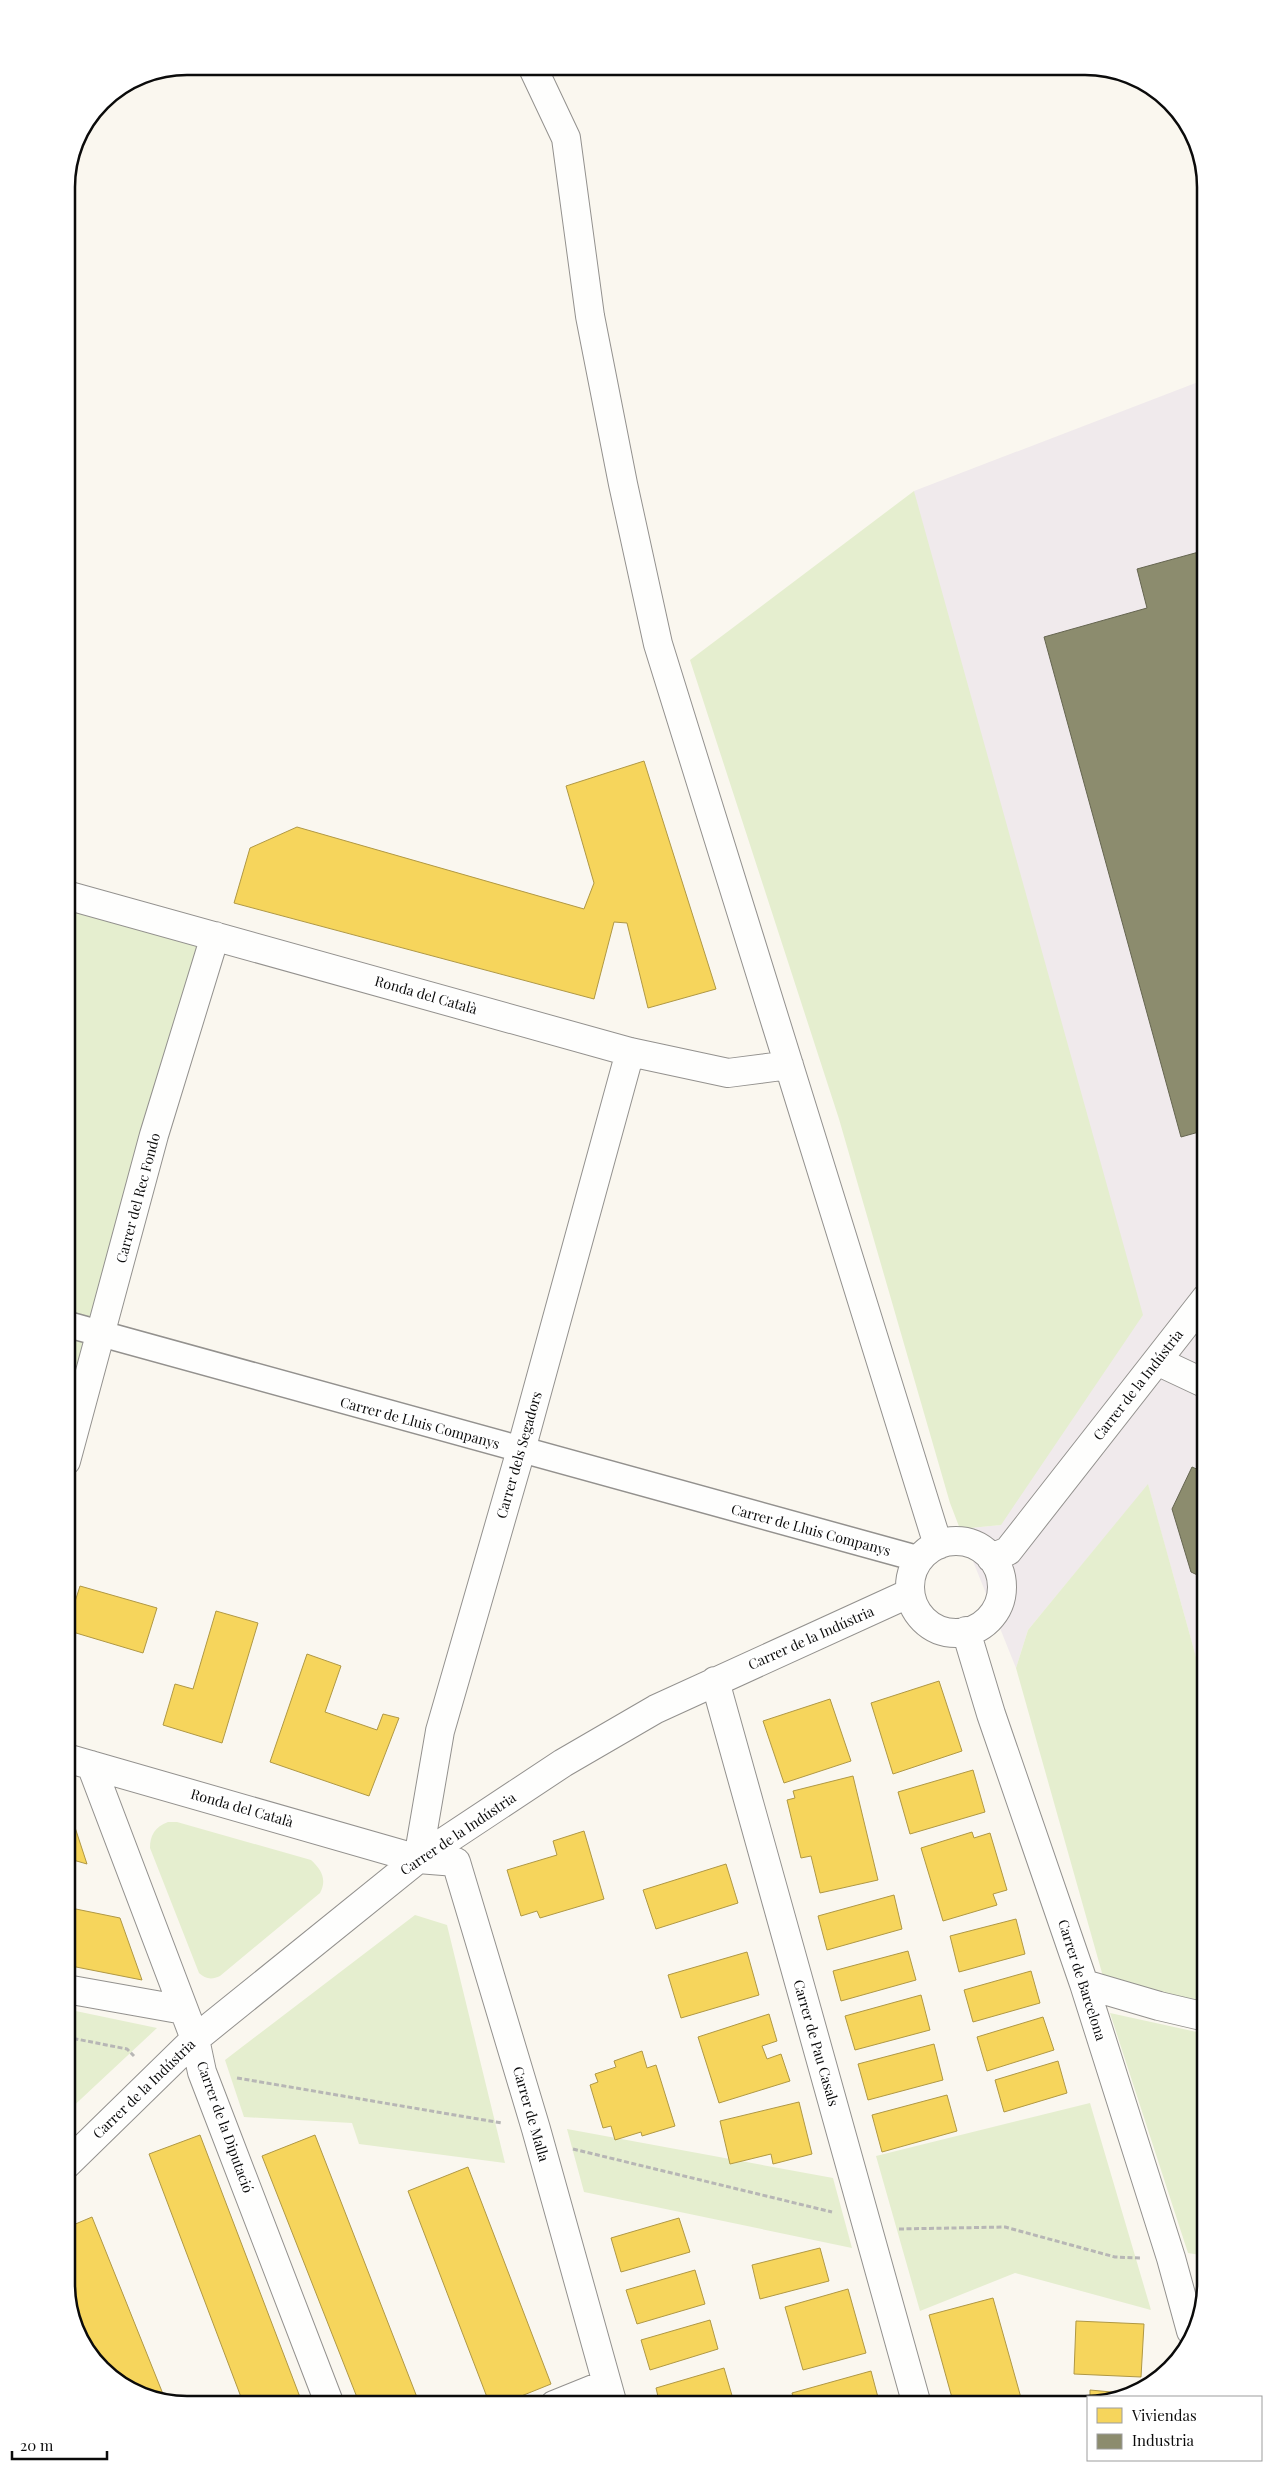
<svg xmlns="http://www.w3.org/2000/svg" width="1272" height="2471" font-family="'Playfair Display',serif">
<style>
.industrial{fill:#f0eaec}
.green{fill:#e5eecf}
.homes{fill:#f6d55c;stroke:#b09844}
.industry{fill:#8c8c6e;stroke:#656550}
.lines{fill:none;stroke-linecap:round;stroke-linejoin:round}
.pedestrian-casing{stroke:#93918e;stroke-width:28}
.minor-casing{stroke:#93918e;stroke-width:30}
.path{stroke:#b7b6b5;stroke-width:3;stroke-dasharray:5 2.5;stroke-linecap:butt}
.pedestrian{stroke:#fefefd;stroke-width:25}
.minor{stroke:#fefefd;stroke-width:28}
.labels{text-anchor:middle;stroke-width:5;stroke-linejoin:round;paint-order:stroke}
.street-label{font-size:14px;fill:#0b0b0b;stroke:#fff}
.rim{fill:none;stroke:#0b0b0b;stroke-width:2.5}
</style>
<rect width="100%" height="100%" fill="#faf7ef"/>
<!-- industrial -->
<path class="industrial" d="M 1206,379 L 1206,1693 L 1148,1485 L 1028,1630 L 1016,1668 L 960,1529 L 1001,1525 L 914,491 Z"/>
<!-- green -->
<path class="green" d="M 914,491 L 1143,1315 L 1001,1525 L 960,1529 L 950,1503 L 839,1119 L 690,660 Z
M 66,895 L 215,936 L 66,1461 Z
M 1148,1484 L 1206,1693 L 1206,2003 L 1104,1980 L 1016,1668 L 1028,1630 Z
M 168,1822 L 177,1822 L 311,1860 C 322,1870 327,1880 320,1893 L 220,1976 C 212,1980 205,1979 199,1973 L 150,1848 C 150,1835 155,1827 168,1822 Z
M 415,1915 L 447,1925 L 505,2163 L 359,2144 L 352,2123 L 244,2117 L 225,2060 Z
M 66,2009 L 157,2028 L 66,2113 Z
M 1110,2013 L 1206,2034 L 1206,2256 L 1188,2253 Z
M 1090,2103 L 1151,2310 L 1015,2273 L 920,2311 L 876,2156 Z
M 567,2129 L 833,2178 L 852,2248 L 584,2192 Z"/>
<!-- homes -->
<path class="homes" d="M 644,761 L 716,989 L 648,1008 L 627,923 L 614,922 L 594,999 L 234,903 L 250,848 L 297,827 L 584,909 L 594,883 L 566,786 Z
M 80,1586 L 157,1608 L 143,1653 L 66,1630 Z
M 216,1611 L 258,1623 L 222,1743 L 163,1725 L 175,1684 L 193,1689 Z
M 307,1654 L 341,1666 L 325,1712 L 377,1730 L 383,1714 L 399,1718 L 369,1796 L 270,1762 Z
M 939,1681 L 962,1751 L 893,1774 L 871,1703 Z
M 830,1699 L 851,1761 L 784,1783 L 763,1721 Z
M 973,1770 L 985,1812 L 910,1834 L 898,1792 Z
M 853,1776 L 878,1880 L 820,1893 L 811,1856 L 801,1858 L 787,1800 L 795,1798 L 793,1791 Z
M 66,1803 L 68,1806 L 87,1864 L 66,1858 Z
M 584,1831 L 604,1899 L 540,1918 L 537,1911 L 521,1916 L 507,1870 L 557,1855 L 553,1841 Z
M 972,1832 L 974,1838 L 990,1833 L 1007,1890 L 993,1894 L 997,1905 L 943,1921 L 921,1848 Z
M 726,1864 L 738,1903 L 656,1929 L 643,1890 Z
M 894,1895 L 902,1929 L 827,1950 L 818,1916 Z
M 66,1907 L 120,1918 L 142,1980 L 66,1965 Z
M 1016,1919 L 1025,1954 L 959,1972 L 950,1936 Z
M 908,1951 L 916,1980 L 841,2001 L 833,1971 Z
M 747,1952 L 759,1995 L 681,2018 L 668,1975 Z
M 1031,1971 L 1040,2003 L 973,2022 L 964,1990 Z
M 921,1995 L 930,2030 L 855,2050 L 845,2016 Z
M 769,2014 L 777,2041 L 762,2046 L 767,2059 L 781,2054 L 790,2081 L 719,2103 L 698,2037 Z
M 1043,2017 L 1054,2050 L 987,2071 L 977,2037 Z
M 934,2044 L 943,2080 L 868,2100 L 858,2064 Z
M 642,2051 L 647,2068 L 656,2065 L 675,2126 L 642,2136 L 641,2132 L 615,2140 L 611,2126 L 603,2128 L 590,2085 L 598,2082 L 595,2074 L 616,2067 L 614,2061 Z
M 1058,2061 L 1067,2093 L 1004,2112 L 995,2080 Z
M 947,2095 L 957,2131 L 882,2152 L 872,2115 Z
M 799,2102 L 812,2154 L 773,2164 L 771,2154 L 730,2164 L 720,2121 Z
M 200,2135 L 303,2405 L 244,2405 L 149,2154 Z
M 315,2135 L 420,2405 L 360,2405 L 262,2156 Z
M 468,2167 L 551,2384 L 499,2405 L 490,2405 L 408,2191 Z
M 92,2217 L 165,2399 L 114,2380 L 76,2331 L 66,2284 L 66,2228 Z
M 679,2218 L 690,2252 L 621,2272 L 611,2238 Z
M 820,2248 L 829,2281 L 760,2299 L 752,2265 Z
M 695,2270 L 705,2304 L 637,2324 L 626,2290 Z
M 848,2289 L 866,2353 L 803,2370 L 785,2307 Z
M 993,2298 L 1023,2405 L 954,2405 L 929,2315 Z
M 710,2320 L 718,2349 L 650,2370 L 641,2340 Z
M 1076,2321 L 1144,2324 L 1141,2377 L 1074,2374 Z
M 724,2368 L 733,2399 L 715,2405 L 660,2405 L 656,2388 Z
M 871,2371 L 880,2405 L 795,2405 L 792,2393 Z
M 1090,2390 L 1133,2394 L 1123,2397 L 1090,2397 Z"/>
<!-- industry -->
<path class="industry" d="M 1206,550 L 1206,1130 L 1181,1137 L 1044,637 L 1147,608 L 1137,569 Z
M 1192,1467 L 1206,1473 L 1206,1579 L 1191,1572 L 1172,1509 Z"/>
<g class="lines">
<!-- pedestrian casing -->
<g class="pedestrian-casing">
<path id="pedestrian" d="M 66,1324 L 919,1559"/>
</g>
<!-- minor casing -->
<g class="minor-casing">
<path id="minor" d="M 532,66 L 566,138 L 590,316 L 623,484 L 658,644 L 938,1545
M 66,895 L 630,1052 L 728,1073 L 789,1065
M 1157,1361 L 1206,1384
M 66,1461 L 154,1135 L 215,936
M910 1587a46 46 0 1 1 92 0a46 46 0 1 1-92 0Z
M 991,1558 L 1008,1551 L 1206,1298
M 966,1631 L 991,1714 L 1084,1984 L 1171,2258 L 1191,2331
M 715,1681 L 917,2405
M 66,1758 L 418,1859 L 456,1862 L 536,2129 L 613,2405
M 91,1765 L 195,2039 L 202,2072 L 330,2405
M 418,1859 L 440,1731 L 521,1450 L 630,1052
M 1084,1984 L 1159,2006 L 1206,2017
M 66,1989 L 184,2010
M 66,2165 L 195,2039 L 418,1859 L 563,1763 L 656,1709 L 910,1593
M 554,2405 L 606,2384"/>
</g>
<!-- path -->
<path class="path" d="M 66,2037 L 127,2049 L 134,2056
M 237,2078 L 502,2123
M 573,2149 L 832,2212
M 899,2229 L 1005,2227 L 1115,2257 L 1141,2258"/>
<!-- pedestrian -->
<use href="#pedestrian" class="pedestrian"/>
<!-- minor -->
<use href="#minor" class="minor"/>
</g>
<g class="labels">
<!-- street labels -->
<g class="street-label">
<text transform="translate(426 995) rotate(16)" y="5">Ronda del Català</text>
<text transform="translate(138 1198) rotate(-75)" y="5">Carrer del Rec Fondo</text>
<text transform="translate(1138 1385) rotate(-52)" y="5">Carrer de la Indústria</text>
<text transform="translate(420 1423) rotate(15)" y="5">Carrer de Lluis Companys</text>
<text transform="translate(519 1455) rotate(-74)" y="5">Carrer dels Segadors</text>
<text transform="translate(811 1530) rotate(15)" y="5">Carrer de Lluis Companys</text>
<text transform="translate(811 1638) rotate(-24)" y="5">Carrer de la Indústria</text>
<text transform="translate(242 1808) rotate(16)" y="5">Ronda del Català</text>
<text transform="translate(458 1834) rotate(-34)" y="5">Carrer de la Indústria</text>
<text transform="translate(1082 1980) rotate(72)" y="5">Carrer de Barcelona</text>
<text transform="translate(816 2043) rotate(74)" y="5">Carrer de Pau Casals</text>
<text transform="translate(144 2089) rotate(-44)" y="5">Carrer de la Indústria</text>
<text transform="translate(531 2114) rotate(74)" y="5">Carrer de Malla</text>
<text transform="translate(225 2127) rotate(70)" y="5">Carrer de la Diputació</text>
</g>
</g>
<!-- crop -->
<path d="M0 0H1272V2471H0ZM187 75H1085A112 112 0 0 1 1197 187V2284A112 112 0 0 1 1085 2396H187A112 112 0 0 1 75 2284V187A112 112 0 0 1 187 75Z" fill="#fff" fill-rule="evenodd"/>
<path class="rim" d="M187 75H1085A112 112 0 0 1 1197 187V2284A112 112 0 0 1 1085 2396H187A112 112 0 0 1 75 2284V187A112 112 0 0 1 187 75Z"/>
<!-- legend -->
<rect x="1087" y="2396" width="175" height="65" fill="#ffffff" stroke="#9d9d9d"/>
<rect x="1097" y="2408" width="25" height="15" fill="#f6d55c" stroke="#9d9d9d"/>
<text x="1132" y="2421" font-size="15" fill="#0b0b0b">Viviendas</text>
<rect x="1097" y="2434" width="25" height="15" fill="#8c8c6e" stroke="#9d9d9d"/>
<text x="1132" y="2446" font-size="15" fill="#0b0b0b">Industria</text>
<!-- scale -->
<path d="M12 2451v8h95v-8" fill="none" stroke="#0b0b0b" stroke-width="2.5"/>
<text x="20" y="2451" font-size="15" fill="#0b0b0b" stroke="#ffffff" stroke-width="4" paint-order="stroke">20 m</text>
</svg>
